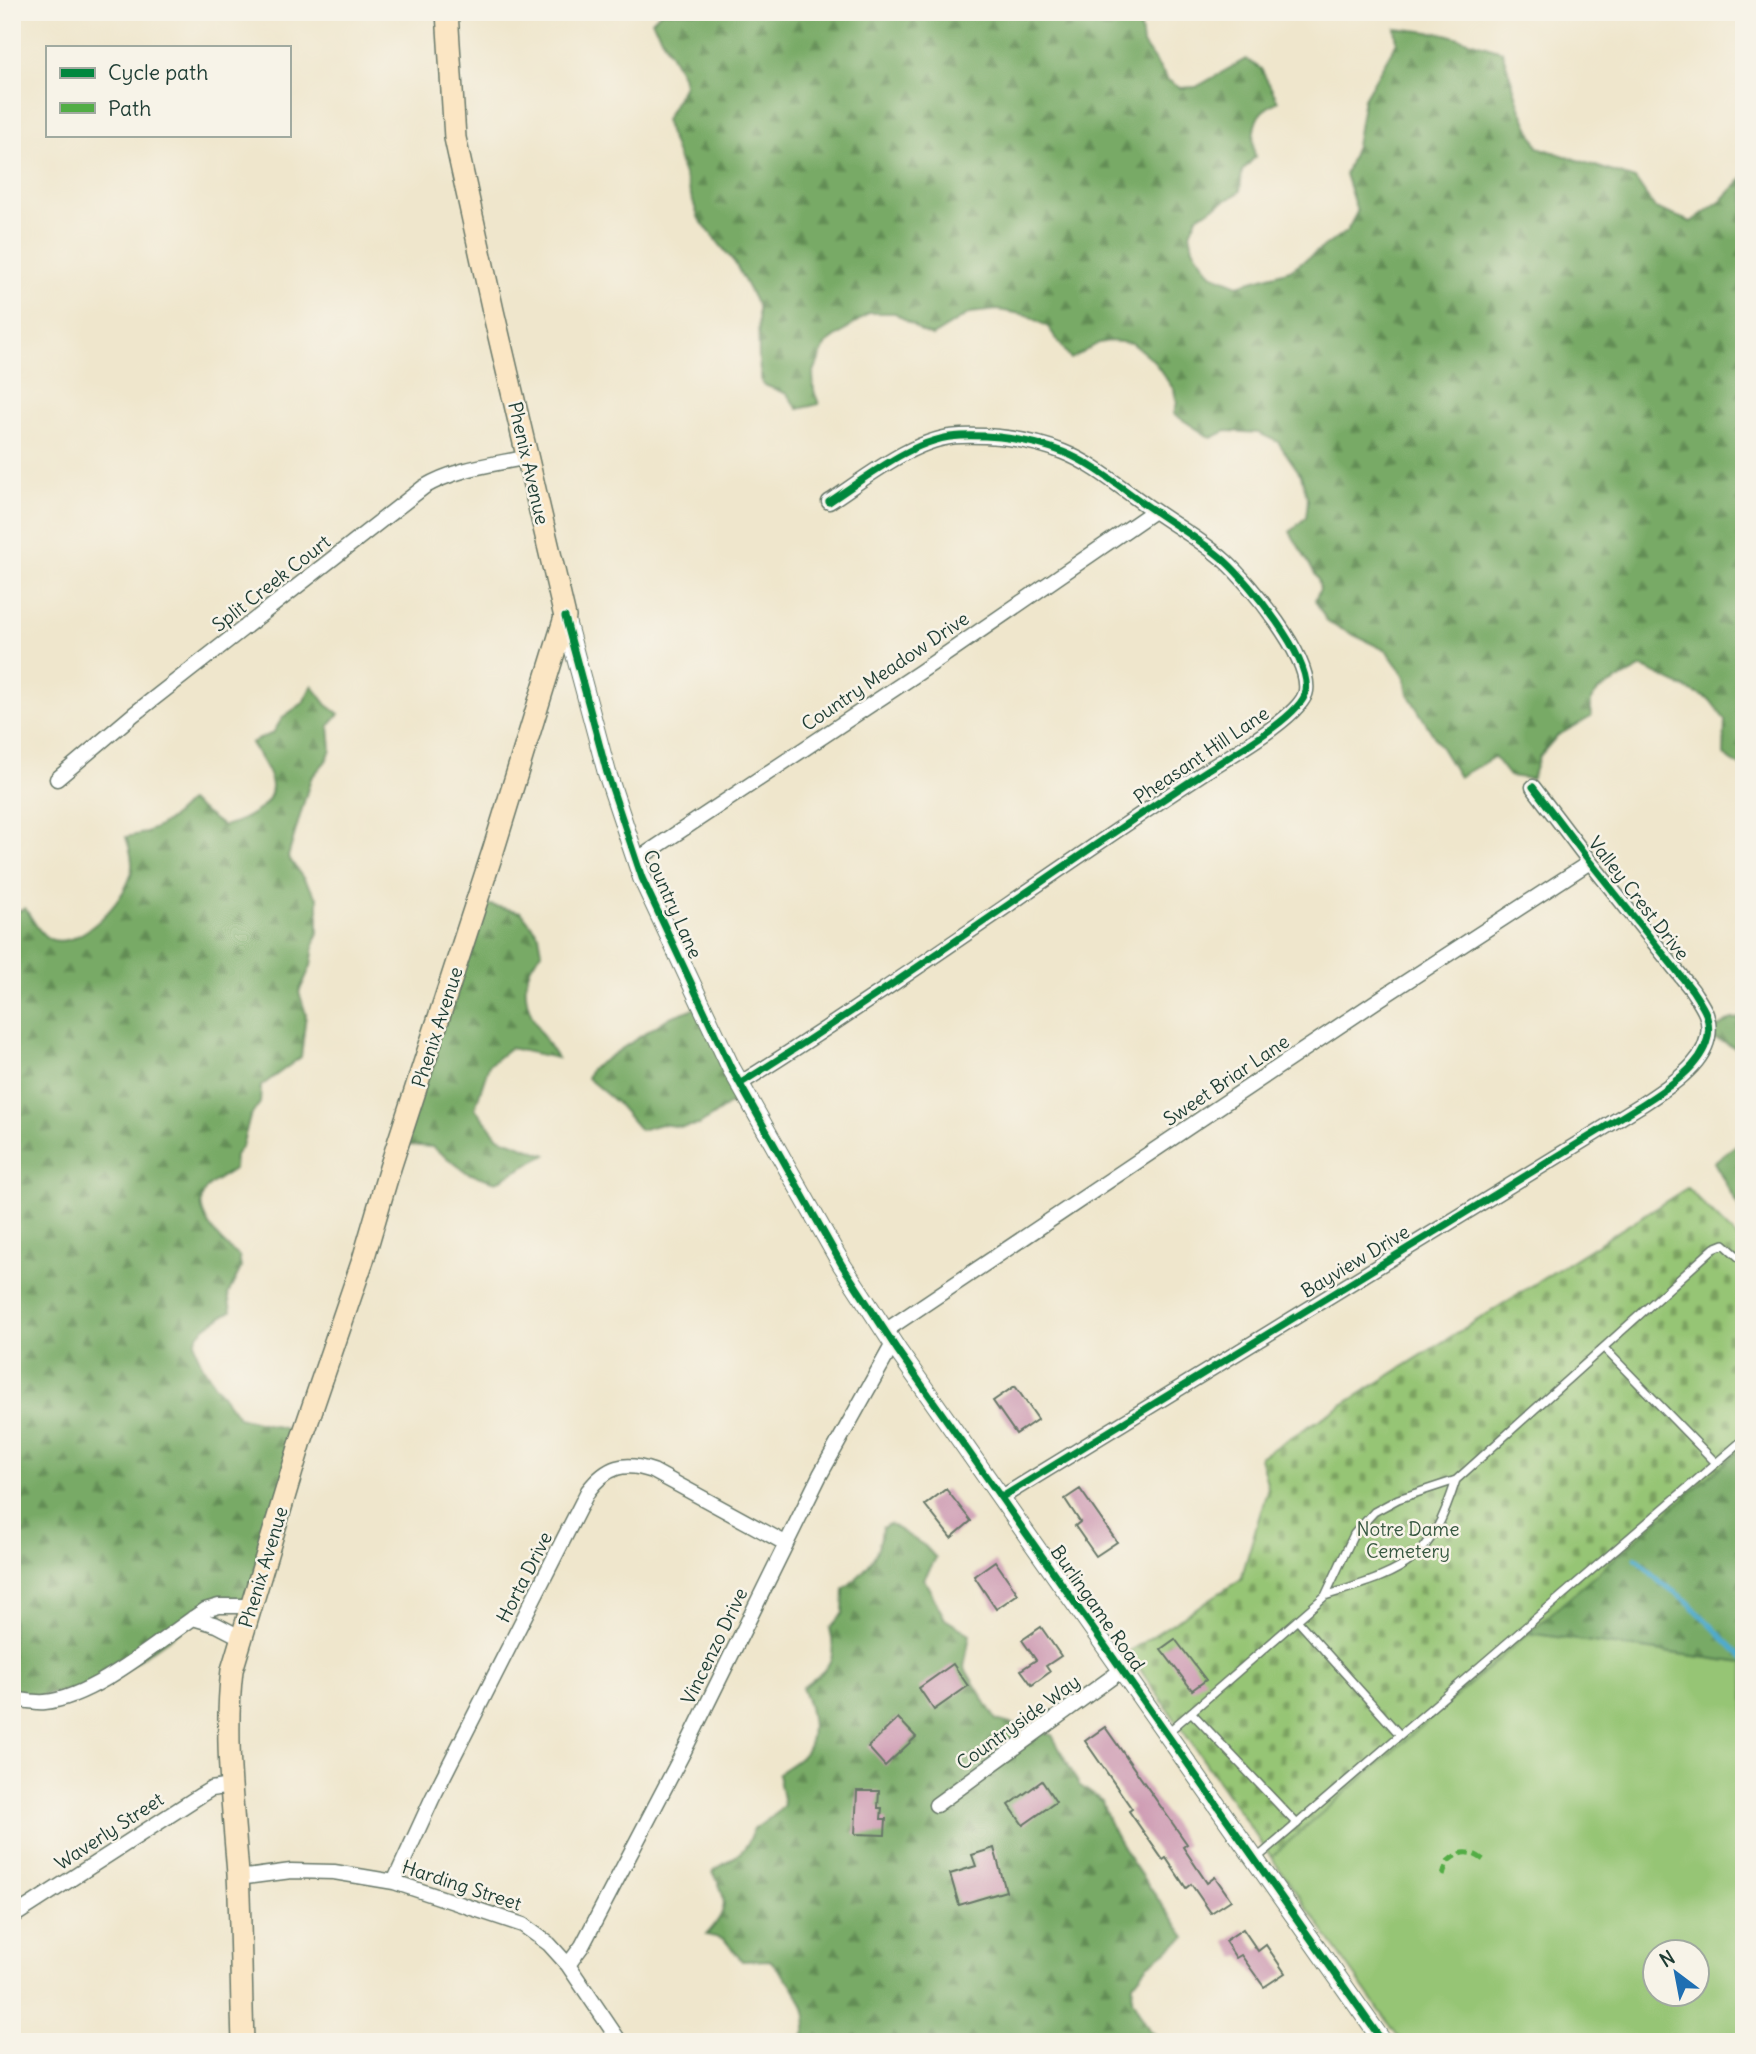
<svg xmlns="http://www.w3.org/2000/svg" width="1756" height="2054" font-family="Delius,sans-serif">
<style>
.grass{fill:#96c574;stroke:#5a8154;stroke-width:2;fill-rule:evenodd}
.forest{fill:url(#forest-firs);stroke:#4c744d;stroke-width:2}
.cemetery{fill:url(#cemetery-stones);stroke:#5a8154;stroke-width:2}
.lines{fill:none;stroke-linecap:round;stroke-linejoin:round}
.stream{stroke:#4fabcd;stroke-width:5}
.building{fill:#cd9ab2}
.service-casing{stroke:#687869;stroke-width:10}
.minor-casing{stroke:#687869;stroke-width:17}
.tertiary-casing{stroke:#687869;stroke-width:20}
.secondary-casing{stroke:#687869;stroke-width:24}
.service{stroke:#fff;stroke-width:7}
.minor{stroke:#fff;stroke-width:14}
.tertiary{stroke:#fff;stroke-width:18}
.secondary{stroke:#fbe6c4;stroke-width:21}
.quiet{stroke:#52ad45;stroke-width:5;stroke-dasharray:10 5;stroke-linecap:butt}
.cycleway-casing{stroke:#f7f3e8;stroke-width:11}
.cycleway{stroke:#00873e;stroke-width:7}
.labels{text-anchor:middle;stroke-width:5;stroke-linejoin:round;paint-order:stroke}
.street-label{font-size:19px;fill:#1f3d34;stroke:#f7f3e8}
.park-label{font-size:19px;fill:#375841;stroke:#f7f3e8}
</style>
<defs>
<pattern id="forest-firs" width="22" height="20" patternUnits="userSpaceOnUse" patternTransform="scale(1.75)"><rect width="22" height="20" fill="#78aa66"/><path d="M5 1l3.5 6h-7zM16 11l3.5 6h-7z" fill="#628c55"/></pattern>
<pattern id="cemetery-stones" width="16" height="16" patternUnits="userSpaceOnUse" patternTransform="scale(1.75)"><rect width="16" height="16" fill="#96c574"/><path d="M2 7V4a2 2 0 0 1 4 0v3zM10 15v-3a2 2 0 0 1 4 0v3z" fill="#7aa160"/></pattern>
</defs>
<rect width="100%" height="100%" fill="#f7f3e8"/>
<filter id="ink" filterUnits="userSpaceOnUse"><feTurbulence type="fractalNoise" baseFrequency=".0143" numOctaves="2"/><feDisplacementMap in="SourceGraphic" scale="14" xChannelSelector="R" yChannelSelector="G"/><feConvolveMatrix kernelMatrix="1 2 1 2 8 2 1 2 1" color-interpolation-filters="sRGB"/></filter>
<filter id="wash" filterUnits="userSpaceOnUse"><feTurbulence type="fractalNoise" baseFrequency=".00686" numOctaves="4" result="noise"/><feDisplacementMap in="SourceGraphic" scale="28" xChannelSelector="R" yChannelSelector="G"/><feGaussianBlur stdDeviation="1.57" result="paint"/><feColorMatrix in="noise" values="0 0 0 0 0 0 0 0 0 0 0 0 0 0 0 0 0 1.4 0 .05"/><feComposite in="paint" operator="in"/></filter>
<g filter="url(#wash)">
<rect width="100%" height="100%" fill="#efe6cc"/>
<!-- grass -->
<path class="grass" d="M 1528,1633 L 1744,1663 L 1744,2042 L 1402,2042 L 1271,1857 ZM 1654,1952 L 1696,1952 L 1696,1994 L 1654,1994 Z"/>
<!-- forest -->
<path class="forest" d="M 661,12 L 1139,12 L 1143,44 L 1168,80 L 1180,88 L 1196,87 L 1246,59 L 1261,69 L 1278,101 C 1274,104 1267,107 1263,111 C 1252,121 1252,143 1255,157 L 1242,171 L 1240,192 L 1197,217 L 1190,233 L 1193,248 L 1211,274 L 1238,285 L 1290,270 L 1347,231 L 1357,212 L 1345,174 L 1356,146 L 1364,98 L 1397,42 L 1395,28 L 1446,34 L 1502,51 L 1521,110 L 1538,147 L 1635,179 L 1655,208 L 1691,222 L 1724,198 L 1744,177 L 1744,769 L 1724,755 L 1725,720 L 1710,700 L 1642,667 L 1599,690 L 1591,700 L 1591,717 L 1557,736 L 1539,757 L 1532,779 L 1509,776 L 1494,757 L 1459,777 L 1408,694 L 1405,677 L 1387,651 L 1327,622 L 1315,600 L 1320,589 L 1318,579 L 1290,532 L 1306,517 L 1308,500 L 1301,475 L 1278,442 L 1259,433 L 1226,431 L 1211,438 L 1174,414 L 1177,403 L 1174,390 L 1153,360 L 1132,343 L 1109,341 L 1099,343 L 1071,359 L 1048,327 L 1027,315 L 998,310 L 970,313 L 932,336 L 921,331 L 895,313 L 869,313 L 825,345 L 813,374 L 814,391 L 819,404 L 798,409 L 787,394 L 762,384 L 759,363 L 758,307 L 735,263 L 699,219 L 665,120 L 684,85 L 682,75 L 652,21 Z
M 312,685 L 327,705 L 339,714 L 329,726 L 331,750 L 326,761 L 311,778 L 288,857 L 318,899 L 318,933 L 315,939 L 311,966 L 299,992 L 306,1014 L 301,1057 L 261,1086 L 260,1103 L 250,1117 L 242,1146 L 235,1155 L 234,1169 C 226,1175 214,1180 207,1188 C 188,1210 222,1244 239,1256 L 241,1268 L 228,1294 L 231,1311 C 221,1318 201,1327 196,1339 C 190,1358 227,1400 238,1417 L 302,1433 L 252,1600 L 217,1605 L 104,1684 L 12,1701 L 12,913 L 25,908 C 32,918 41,938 53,940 C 82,947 125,900 131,874 C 134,862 130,849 126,837 C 153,833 170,822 189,801 L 223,826 C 237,823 246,818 258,810 C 287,789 264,766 251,743 L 273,733 L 283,717 L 303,703 Z
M 476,902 L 521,912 L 539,935 L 542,952 C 507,987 536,1026 557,1058 L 510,1048 L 489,1065 L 475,1108 L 498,1137 L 546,1155 L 496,1182 L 468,1173 L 432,1147 L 398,1144 Z
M 701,1006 L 746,1093 L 699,1125 L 682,1127 L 661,1124 L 640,1130 L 617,1103 L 587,1078 L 591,1069 L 670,1017 Z
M 1744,1018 L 1744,1051 L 1710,1037 L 1708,1033 L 1732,1019 Z
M 1744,1139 L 1744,1217 L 1714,1162 Z
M 1744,1446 L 1744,1663 L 1528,1633 Z
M 890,1524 L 925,1546 L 936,1558 L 924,1579 L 945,1619 L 970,1634 L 964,1667 L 996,1720 L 1052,1735 L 1079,1785 L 1102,1801 C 1111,1841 1161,1902 1186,1937 L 1148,1965 L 1133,1984 L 1132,1999 L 1149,2030 L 1161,2041 L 1180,2042 L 800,2042 C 820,2014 789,1980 770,1960 L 742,1961 L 724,1939 L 706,1935 C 729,1911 728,1900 713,1871 C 731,1859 748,1853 753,1830 L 777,1813 L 784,1805 L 778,1773 C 785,1768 795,1763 801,1757 C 819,1739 811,1708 802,1688 C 828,1669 838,1662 830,1628 L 843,1613 L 844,1589 C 865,1572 880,1557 882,1528 Z"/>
<!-- cemetery -->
<path class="cemetery" d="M 1687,1188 L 1744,1245 L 1744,1446 L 1271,1857 L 1128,1652 L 1241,1579 L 1268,1487 L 1260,1457 Z"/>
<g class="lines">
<!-- stream -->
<path class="stream" d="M 1636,1558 L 1660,1582 L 1686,1600 L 1744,1659"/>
</g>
<g id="blocks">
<!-- building -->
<path class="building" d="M 1015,1386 L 1038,1419 L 1016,1434 L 993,1401 Z
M 946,1489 L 971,1521 L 951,1538 L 925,1505 Z
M 1080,1489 L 1117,1542 L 1096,1556 L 1075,1526 L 1080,1522 L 1065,1499 Z
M 995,1561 L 1018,1594 L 996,1609 L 974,1576 Z
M 1041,1627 L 1061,1656 L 1046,1666 L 1050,1672 L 1032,1685 L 1021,1670 L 1036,1660 L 1022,1640 Z
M 1175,1639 L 1206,1680 L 1192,1690 L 1161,1649 Z
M 953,1664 L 968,1686 L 934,1710 L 919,1688 Z
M 898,1718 L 916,1737 L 885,1766 L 868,1747 Z
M 1105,1727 L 1187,1844 L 1183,1847 L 1207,1883 L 1215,1877 L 1231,1900 L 1211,1913 L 1191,1884 L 1186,1888 L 1166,1858 L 1163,1860 L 1129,1811 L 1132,1809 L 1085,1741 Z
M 1042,1781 L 1056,1802 L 1023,1825 L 1009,1805 Z
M 857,1791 L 879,1791 L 878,1808 L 882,1808 L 881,1819 L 886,1819 L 885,1835 L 855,1834 Z
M 994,1848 L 1006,1891 L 959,1905 L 950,1874 L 976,1866 L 972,1855 Z
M 1243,1929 L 1258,1951 L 1266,1945 L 1285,1973 L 1264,1987 L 1241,1955 L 1236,1958 L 1225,1941 Z"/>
</g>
</g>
<g filter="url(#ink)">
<use href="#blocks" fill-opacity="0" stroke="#687869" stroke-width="2"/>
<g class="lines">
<!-- service casing -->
<g class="service-casing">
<path id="service" d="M 1604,1348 L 1716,1463
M 1325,1596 C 1405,1570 1429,1566 1456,1480
M 1297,1620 L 1400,1735
M 1191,1712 L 1297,1824
M 1167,1733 L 1325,1596 L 1354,1534 L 1374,1512 L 1398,1499 L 1456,1480 L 1714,1248 L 1724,1244 L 1744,1262
M 1256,1859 L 1744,1439"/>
</g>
<!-- minor casing -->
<g class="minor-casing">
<path id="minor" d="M 57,779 L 134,714 L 424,487 C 456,468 492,465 528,457
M 635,861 L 920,672 L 1154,511
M 741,1083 C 899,984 1050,873 1206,771 C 1228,757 1303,715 1306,691 C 1311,657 1249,583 1225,561 C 1204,542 1179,528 1156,512 C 1125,492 1098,466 1063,452 C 1030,439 996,435 961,436 C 915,437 866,478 829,502
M 885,1331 L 1378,1000 L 1590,862
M 1002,1497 L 1641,1105 C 1670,1086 1721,1056 1706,1014 C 1703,1006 1697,998 1692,990 L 1590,862 L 1533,787
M 193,1618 L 217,1625 L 242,1638
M 12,1699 C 23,1700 34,1703 45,1702 C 96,1697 162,1638 205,1610 L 219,1606 L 251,1606
M 936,1805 L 1122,1670
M 238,1878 L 291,1871 L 334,1872 L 394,1882 L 523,1925 L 549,1944 L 568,1965 L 620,2042
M 394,1882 L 432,1799 L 588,1491 C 607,1466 624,1461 653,1471 L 785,1543
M 12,1917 L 201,1795 L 211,1789 L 230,1786
M 568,1965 L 582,1946 L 685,1749 L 820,1475 L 893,1344"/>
</g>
<!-- tertiary casing -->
<g class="tertiary-casing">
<path id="tertiary" d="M 565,617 L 607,773 L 642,878 L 731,1068 L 842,1265 L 898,1351 L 1383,2042"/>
</g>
<!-- secondary casing -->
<g class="secondary-casing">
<path id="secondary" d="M 243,2042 C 241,1986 241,1930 238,1874 C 233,1806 224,1738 232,1670 L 301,1441 L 363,1260 L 390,1168 L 494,848 L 565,617 L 493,311 L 455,138 L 447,12"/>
</g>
<!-- service -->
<use href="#service" class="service"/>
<!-- minor -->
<use href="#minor" class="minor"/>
<!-- tertiary -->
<use href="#tertiary" class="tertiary"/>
<!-- secondary -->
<use href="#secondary" class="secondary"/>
<!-- quiet -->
<path class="quiet" d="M 1443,1876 L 1447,1862 C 1460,1850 1471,1850 1485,1861"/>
<!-- cycleway casing -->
<g class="cycleway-casing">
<path id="cycleway" d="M 565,617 L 607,773 L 642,878 L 731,1068 L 842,1265 L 898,1351 L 1383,2042
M 741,1083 C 899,984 1050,873 1206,771 C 1228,757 1303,715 1306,691 C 1311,657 1249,583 1225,561 C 1204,542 1179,528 1156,512 C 1125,492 1098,466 1063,452 C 1030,439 996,435 961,436 C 915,437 866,478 829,502
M 1002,1497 L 1641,1105 C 1670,1086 1721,1056 1706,1014 C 1703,1006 1697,998 1692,990 L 1590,862 L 1533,787"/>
</g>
<!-- cycleway -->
<use href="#cycleway" class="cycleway"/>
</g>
</g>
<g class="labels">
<!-- street labels -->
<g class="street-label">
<text transform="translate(529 463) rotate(77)" y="7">Phenix Avenue</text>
<text transform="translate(271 583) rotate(-38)" y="7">Split Creek Court</text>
<text transform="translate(885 671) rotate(-34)" y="7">Country Meadow Drive</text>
<text transform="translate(1201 755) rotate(-34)" y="7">Pheasant Hill Lane</text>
<text transform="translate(1639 898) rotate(52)" y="7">Valley Crest Drive</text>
<text transform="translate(673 904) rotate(66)" y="7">Country Lane</text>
<text transform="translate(437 1027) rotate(-72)" y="7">Phenix Avenue</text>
<text transform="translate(1226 1080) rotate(-34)" y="7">Sweet Briar Lane</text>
<text transform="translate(1355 1261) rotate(-31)" y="7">Bayview Drive</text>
<text transform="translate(263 1567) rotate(-73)" y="7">Phenix Avenue</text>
<text transform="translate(524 1577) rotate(-63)" y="7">Horta Drive</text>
<text transform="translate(1098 1608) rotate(55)" y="7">Burlingame Road</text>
<text transform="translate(714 1646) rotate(-64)" y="7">Vincenzo Drive</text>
<text transform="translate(1018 1722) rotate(-36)" y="7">Countryside Way</text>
<text transform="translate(109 1831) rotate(-33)" y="7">Waverly Street</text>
<text transform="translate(462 1885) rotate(18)" y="7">Harding Street</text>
</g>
<!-- park labels -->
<g class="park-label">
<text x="1408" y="1536">Notre Dame<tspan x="1408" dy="22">Cemetery</tspan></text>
</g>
</g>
<!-- margin -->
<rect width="1756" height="2054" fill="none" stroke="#f7f3e8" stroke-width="42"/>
<!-- legend -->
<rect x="46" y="46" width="245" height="91" fill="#f7f3e8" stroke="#a1aaa0" stroke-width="2"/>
<rect x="60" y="68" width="35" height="10" fill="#00873e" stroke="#a1aaa0" stroke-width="2"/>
<text x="108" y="80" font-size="21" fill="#1f3d34">Cycle path</text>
<rect x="60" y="103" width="35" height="10" fill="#52ad45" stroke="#a1aaa0" stroke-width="2"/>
<text x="108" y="116" font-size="21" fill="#1f3d34">Path</text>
<!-- north arrow -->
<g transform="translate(1676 1973) rotate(328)"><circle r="33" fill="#f7f3e8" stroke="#a1aaa0" stroke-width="2"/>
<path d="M0-5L12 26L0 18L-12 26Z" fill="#1f6fb2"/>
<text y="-10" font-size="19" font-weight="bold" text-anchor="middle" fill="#1f3d34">N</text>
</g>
</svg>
